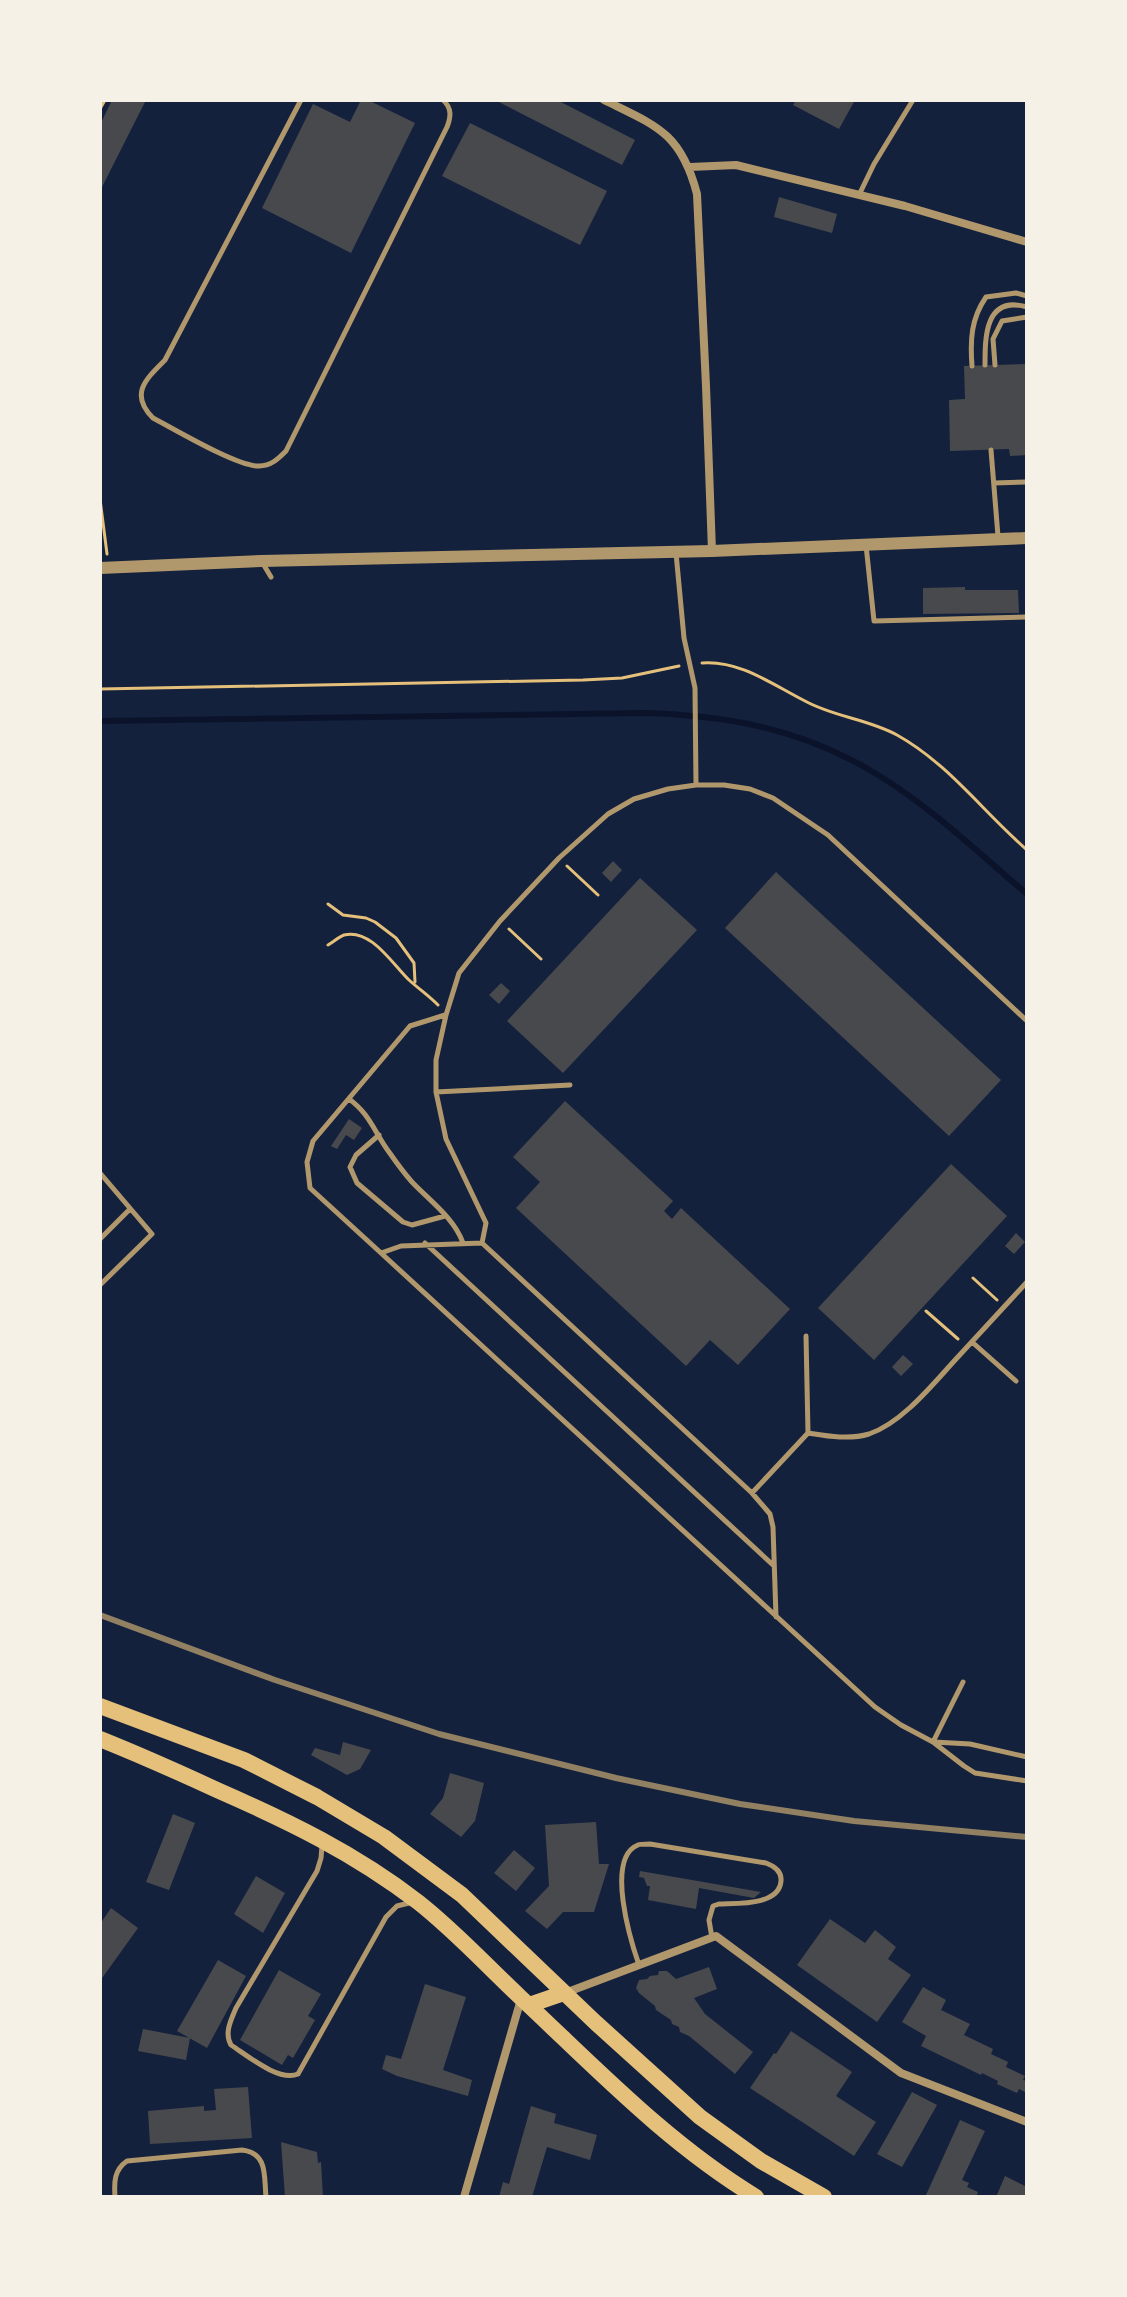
<svg xmlns="http://www.w3.org/2000/svg" width="1127" height="2297" font-family="'Archivo Narrow',sans-serif">
<style>
.lines{fill:none;stroke-linecap:round;stroke-linejoin:round}
.stream{stroke:#0b132b;stroke-width:6}
.building{fill:#48494c}
.path{stroke:#e5c07b;stroke-width:3}
.service{stroke:#b1986c;stroke-width:5}
.minor{stroke:#b1986c;stroke-width:8}
.tertiary{stroke:#b1986c;stroke-width:12}
.primary{stroke:#e5c07b;stroke-width:16}
.rail{stroke:#918062;stroke-width:6}
</style>
<rect width="100%" height="100%" fill="#14213d"/>
<g class="lines">
<!-- stream -->
<path class="stream" d="M 100,721 L 644,713 C 724,715 797,728 868,769 C 926,802 976,851 1027,894"/>
</g>
<!-- building -->
<path class="building" d="M 112,100 L 146,100 L 100,191 L 100,125 Z
M 361,100 L 368,100 L 415,123 L 351,253 L 262,208 L 313,104 L 350,122 Z
M 495,100 L 557,100 L 635,140 L 622,165 Z
M 796,100 L 855,100 L 839,129 L 793,105 Z
M 470,123 L 607,191 L 580,245 L 442,176 Z
M 779,197 L 837,214 L 832,233 L 774,217 Z
M 1027,364 L 1027,455 L 1010,456 L 1009,449 L 950,451 L 949,400 L 965,399 L 964,366 Z
M 965,587 L 965,590 L 1018,590 L 1019,613 L 923,614 L 923,588 Z
M 613,861 L 622,870 L 611,882 L 602,873 Z
M 776,872 L 1001,1080 L 949,1136 L 725,928 Z
M 640,878 L 697,930 L 563,1073 L 507,1021 Z
M 501,983 L 510,991 L 499,1004 L 489,995 Z
M 565,1101 L 673,1201 L 664,1211 L 672,1219 L 681,1208 L 790,1309 L 738,1365 L 710,1340 L 686,1366 L 516,1208 L 540,1182 L 513,1157 Z
M 349,1119 L 362,1128 L 354,1140 L 346,1135 L 337,1149 L 331,1146 Z
M 951,1164 L 1007,1216 L 874,1360 L 818,1308 Z
M 1016,1233 L 1025,1242 L 1014,1254 L 1005,1246 Z
M 903,1355 L 913,1364 L 901,1376 L 892,1367 Z
M 343,1742 L 371,1750 L 360,1769 L 347,1775 L 311,1755 L 315,1748 L 340,1755 Z
M 450,1773 L 484,1783 L 475,1821 L 461,1837 L 430,1814 L 443,1798 Z
M 173,1814 L 195,1823 L 169,1890 L 146,1882 Z
M 596,1822 L 599,1864 L 609,1864 L 594,1912 L 563,1912 L 547,1929 L 525,1911 L 549,1886 L 545,1825 Z
M 514,1850 L 535,1868 L 516,1891 L 494,1873 Z
M 640,1871 L 761,1892 L 754,1898 L 699,1888 L 696,1909 L 648,1900 L 650,1886 L 647,1886 L 644,1878 L 639,1877 Z
M 256,1876 L 285,1893 L 263,1933 L 234,1914 Z
M 111,1908 L 138,1928 L 100,1981 L 100,1924 Z
M 830,1919 L 865,1943 L 875,1930 L 896,1947 L 888,1959 L 911,1975 L 877,2022 L 797,1965 Z
M 218,1960 L 246,1976 L 207,2048 L 177,2031 Z
M 709,1967 L 717,1989 L 694,1998 L 705,2014 L 753,2052 L 735,2074 L 689,2036 L 680,2032 L 679,2027 L 672,2024 L 671,2020 L 656,2010 L 655,2006 L 639,1993 L 636,1988 L 639,1980 L 647,1979 L 650,1976 L 658,1975 L 659,1971 L 667,1971 L 676,1979 Z
M 279,1970 L 321,1994 L 308,2016 L 315,2020 L 293,2058 L 288,2055 L 282,2065 L 240,2040 Z
M 425,1984 L 466,1997 L 443,2070 L 472,2080 L 468,2096 L 397,2076 L 382,2069 L 386,2055 L 401,2059 Z
M 923,1987 L 946,2000 L 941,2010 L 970,2024 L 964,2035 L 993,2049 L 991,2054 L 1008,2062 L 1006,2067 L 1025,2076 L 1023,2080 L 1027,2081 L 1027,2093 L 1019,2089 L 1017,2093 L 997,2084 L 998,2081 L 982,2073 L 981,2075 L 921,2046 L 926,2036 L 902,2022 Z
M 143,2029 L 190,2038 L 186,2060 L 138,2051 Z
M 791,2031 L 852,2072 L 836,2096 L 876,2122 L 854,2156 L 750,2088 L 774,2053 L 776,2054 Z
M 248,2087 L 252,2138 L 150,2144 L 148,2111 L 204,2106 L 204,2111 L 216,2110 L 214,2089 Z
M 912,2092 L 937,2105 L 902,2167 L 877,2154 Z
M 531,2106 L 556,2114 L 554,2123 L 597,2135 L 590,2160 L 547,2147 L 532,2197 L 499,2197 L 503,2182 L 509,2184 Z
M 960,2120 L 985,2131 L 962,2180 L 969,2183 L 967,2187 L 978,2192 L 976,2197 L 931,2197 L 926,2195 Z
M 281,2142 L 317,2152 L 318,2163 L 321,2162 L 323,2197 L 285,2197 Z
M 1005,2176 L 1027,2187 L 1027,2197 L 996,2197 Z"/>
<g class="lines">
<!-- path -->
<path class="path" d="M 100,109 L 105,100
M 100,499 L 107,554
M 702,663 C 740,660 773,685 805,701 C 834,717 868,719 897,735 C 949,764 983,812 1027,850
M 100,689 L 583,680 L 622,678 L 679,666
M 567,866 L 598,895
M 328,904 L 343,915 L 366,918 L 375,922 L 396,938 L 414,963 L 415,982
M 509,929 L 541,959
M 328,945 C 333,942 339,937 344,935 C 371,928 393,965 409,980 C 419,989 429,996 438,1005
M 973,1278 L 997,1300
M 926,1311 L 958,1339"/>
<!-- service -->
<path class="service" d="M 301,100 L 165,360 C 146,379 129,394 153,418 C 174,429 238,467 259,466 C 271,466 278,459 286,451 L 447,127 C 451,117 452,108 443,100
M 859,195 L 874,164 L 913,100
M 985,365 C 985,337 985,295 1027,307
M 995,365 L 993,339 L 1002,321 L 1027,317
M 972,366 C 970,340 971,319 986,297 L 1016,293 L 1027,296
M 991,450 L 998,536
M 994,483 L 1027,482
M 866,545 L 874,621 L 1027,617
M 676,553 L 684,638 L 695,688 L 696,785
M 262,562 L 271,577
M 436,1092 L 570,1085
M 349,1099 C 369,1113 375,1133 389,1152 C 396,1162 404,1173 412,1182 C 430,1201 454,1218 463,1243
M 379,1135 L 356,1155 L 350,1167 L 357,1183 L 403,1222 L 412,1225 L 445,1216
M 100,1173 L 152,1234 L 100,1285
M 100,1239 L 130,1209
M 425,1243 L 773,1565
M 482,1243 L 486,1223 L 446,1139 L 436,1092 L 436,1060 L 446,1015 L 459,973 L 500,921 L 559,858 L 608,814 L 634,799 L 668,789 L 696,785 L 724,785 L 750,789 L 773,798 L 828,835 L 1027,1021
M 482,1243 L 401,1246 L 381,1253 L 875,1707 L 901,1725 L 933,1742 L 964,1766 L 975,1773 L 1027,1781
M 482,1243 L 752,1493 L 770,1514 L 773,1527 L 776,1617
M 381,1253 L 310,1188 L 307,1162 L 313,1141 L 410,1026 L 445,1015
M 806,1336 L 808,1433
M 972,1342 L 1016,1381
M 752,1493 L 808,1433 C 827,1436 849,1440 869,1434 C 902,1423 933,1384 956,1359 C 980,1333 1003,1308 1027,1282
M 933,1742 L 963,1682
M 934,1742 L 970,1744 L 1027,1757
M 322,1846 L 321,1858 L 317,1871 L 236,2008 C 231,2020 224,2033 231,2045 C 248,2056 279,2082 298,2074 L 386,1917 L 397,1906 L 409,1903
M 639,1965 C 631,1942 605,1858 638,1845 C 639,1844 648,1844 650,1844 L 766,1863 C 774,1866 782,1871 781,1881 C 779,1906 737,1903 719,1904 L 713,1906 L 709,1920 L 712,1938
M 115,2197 C 114,2182 114,2170 127,2161 L 242,2150 C 268,2153 264,2176 266,2197"/>
<!-- minor -->
<path class="minor" d="M 604,100 C 657,126 681,133 697,194 L 706,386 L 712,551
M 690,167 L 736,165 L 905,206 L 1027,242
M 565,1993 L 716,1936 L 901,2073 L 1027,2122
M 464,2197 L 521,1999"/>
<!-- tertiary -->
<path class="tertiary" d="M 100,568 L 261,561 L 712,551 L 1027,538"/>
<!-- primary -->
<path class="primary" d="M 100,1706 L 244,1760 L 317,1797 L 384,1837 L 462,1895 L 596,2023 L 700,2117 L 761,2161 L 824,2197
M 100,1739 C 140,1755 178,1772 217,1790 C 290,1822 354,1853 418,1902 C 455,1931 486,1965 520,1997 C 596,2068 667,2143 756,2197
M 529,2005 L 564,1993"/>
<!-- rail -->
<path class="rail" d="M 100,1615 L 275,1680 L 439,1734 L 616,1778 L 740,1804 L 854,1821 L 1027,1837"/>
</g>
<!-- border -->
<rect width="1127" height="2297" fill="none" stroke="#f6f1e7" stroke-width="204"/>
</svg>
